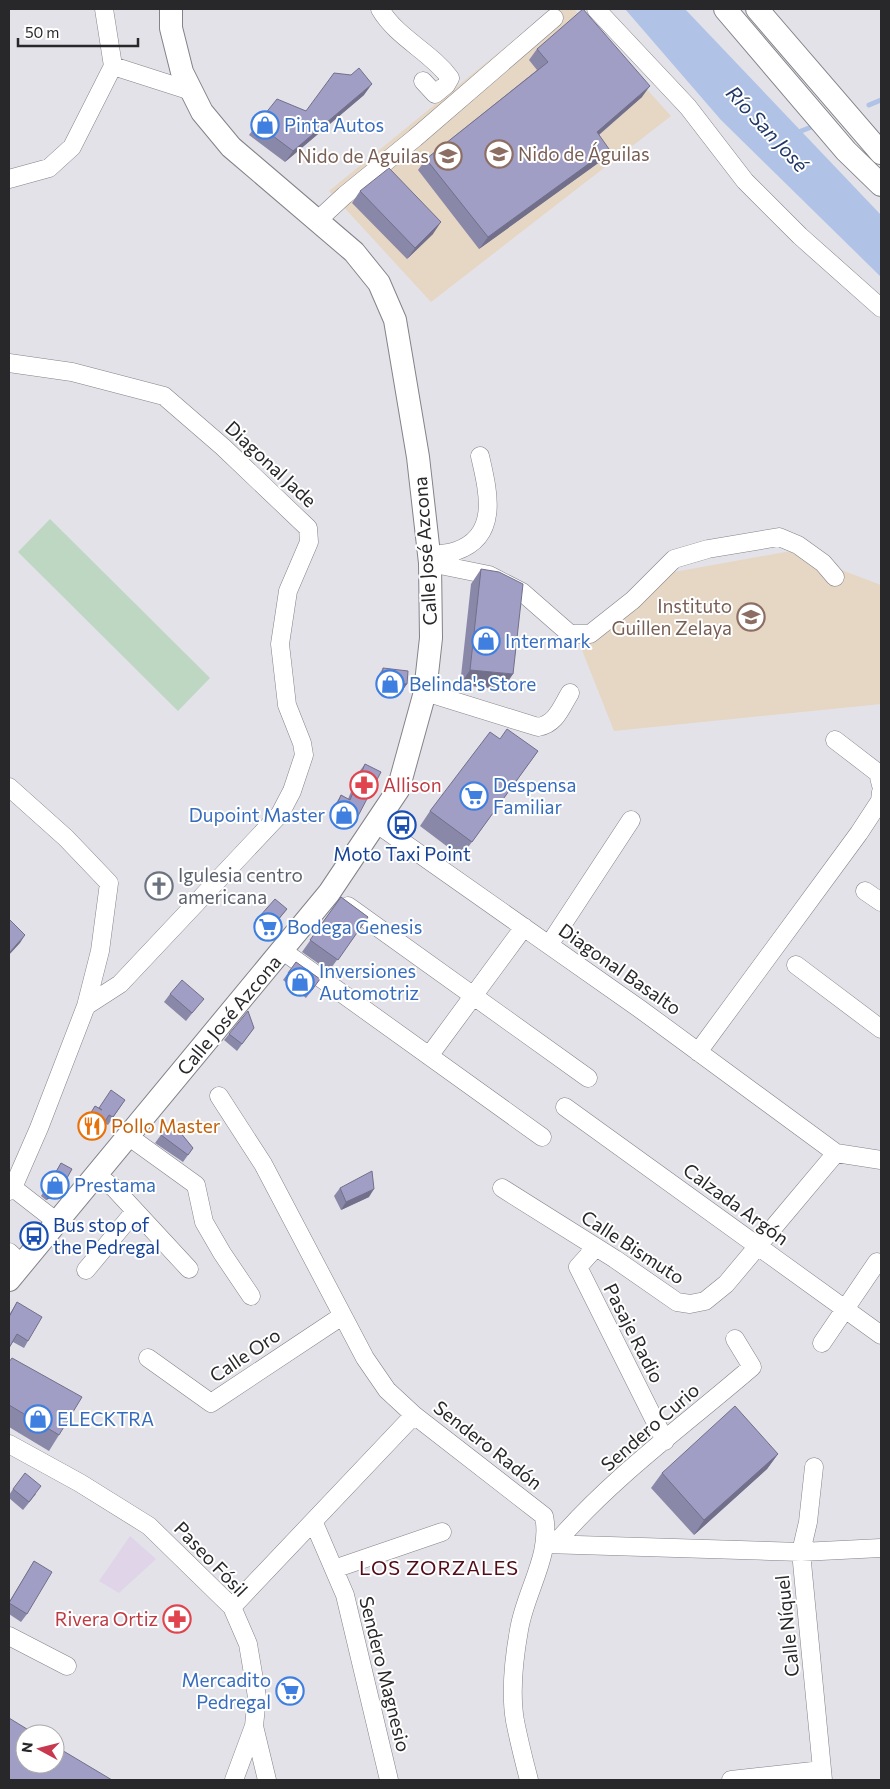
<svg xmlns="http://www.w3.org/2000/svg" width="890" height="1789" font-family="Commissioner,sans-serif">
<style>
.commercial{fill:#e0d4e8}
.education{fill:#e6d6c4}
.green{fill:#bed7c2}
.water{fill:#b0c3e7}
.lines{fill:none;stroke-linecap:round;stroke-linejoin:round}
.stream{stroke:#b0c3e7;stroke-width:5}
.minor-casing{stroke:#838388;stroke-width:19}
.major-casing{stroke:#838388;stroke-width:24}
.minor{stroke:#fff;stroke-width:18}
.major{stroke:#fff;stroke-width:22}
.wall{fill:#8a88a9}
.shaded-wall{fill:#716f8a}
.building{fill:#a19ec5;stroke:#716f8a}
.labels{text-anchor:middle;stroke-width:4;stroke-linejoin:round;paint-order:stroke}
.shop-label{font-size:19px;fill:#366cbe;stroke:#fff;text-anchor:start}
.education-label{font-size:19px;fill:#785e54;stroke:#fff;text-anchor:end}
.street-label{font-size:19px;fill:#28282a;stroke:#fff}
.health-label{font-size:19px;fill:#be3a42;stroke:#fff;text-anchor:start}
.transit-label{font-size:19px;fill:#164399;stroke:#fff}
.worship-label{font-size:19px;fill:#5b616d;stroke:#fff;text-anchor:start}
.food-label{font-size:19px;fill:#c56008;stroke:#fff;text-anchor:start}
.water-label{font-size:20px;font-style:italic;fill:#213866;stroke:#fff}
.neighbourhood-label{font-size:20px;letter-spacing:1px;fill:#520c19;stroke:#fff}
</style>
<rect width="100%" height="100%" fill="#e3e2e8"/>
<!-- commercial -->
<path class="commercial" d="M 130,1536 L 156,1559 L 119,1593 L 99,1581 Z"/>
<!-- education -->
<path class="education" d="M 552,9 L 574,9 L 671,116 L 431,302 L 329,191 Z
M 791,551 L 881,585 L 881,704 L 614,731 L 582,650 L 674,572 Z"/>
<!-- green -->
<path class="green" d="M 50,519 L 210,678 L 178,711 L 18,552 Z"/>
<!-- water -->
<path class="water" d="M 625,9 L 685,9 L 881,215 L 881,277 L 721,120 Z"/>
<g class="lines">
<!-- stream -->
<path class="stream" d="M 869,105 L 881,100
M 796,133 L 814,126"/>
<!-- minor casing -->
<g class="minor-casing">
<path id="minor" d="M 380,9 C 397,38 431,52 450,78 L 446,85 L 435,94 L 423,81
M 596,9 L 688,107 L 745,181 L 800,236 L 881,308
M 113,66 L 191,91
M 9,179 L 49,168 L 72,147 L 113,66 L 104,9
M 318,220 L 345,195 L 415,138 L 554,18
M 9,363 L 72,372 L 164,396 L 223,447 L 308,528 L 309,542 L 288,591 L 280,644 L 287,705 L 302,743 L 304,755 L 292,791 L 280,814 L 120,984 L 86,1006
M 429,556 C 438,554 448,554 456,551 C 500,536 488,491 480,456
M 430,563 L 489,575 L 522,592 L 570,634 L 590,634 L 633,600 L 674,559 L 708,549 L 779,537 L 798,545 L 823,563 L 835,577
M 425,692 L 538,727 C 556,724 561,708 570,693
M 835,740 L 878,773 L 881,785
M 9,787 L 66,838 L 109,883 L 100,951 L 86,1006 L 39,1128 L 15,1183 L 9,1191
M 377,824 L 640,1009 L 836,1153 L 881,1160
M 865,891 L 881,902
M 348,906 L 588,1078
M 549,945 L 631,820
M 283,951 L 542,1137
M 796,965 L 881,1029
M 698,1052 L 859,833 L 880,801 L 881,792
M 429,1056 L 524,927
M 219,1096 L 263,1164 L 365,1358 L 387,1390 L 414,1415 L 544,1516 C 552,1555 525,1592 519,1630 C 514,1658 510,1692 515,1721 C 519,1741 524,1761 529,1780
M 565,1107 L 881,1335
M 128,1136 L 196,1185 L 204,1222 L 222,1253 L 251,1296
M 96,1175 L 114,1188 L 189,1269
M 12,1187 L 57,1222
M 502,1188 L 615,1259 L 677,1302 L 690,1304 L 705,1301 L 726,1284 L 836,1153
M 596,1247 L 578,1267 L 665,1441
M 9,1252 L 22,1264
M 86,1270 L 135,1211
M 822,1343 L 877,1262
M 148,1358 L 211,1403 L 342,1316
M 9,1444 L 80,1483 L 149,1526 L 232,1607 L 248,1644 L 257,1697 L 254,1726 L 234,1780
M 814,1467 L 808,1522 L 801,1552 L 823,1780
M 314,1523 L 345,1595 L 389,1780
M 545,1544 L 801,1552 L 881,1548
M 555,1544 C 611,1478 686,1424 752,1367 L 735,1339
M 334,1569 L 442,1532
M 232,1607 L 414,1415
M 9,1636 L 67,1666
M 254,1726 L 267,1780
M 731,1780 L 822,1770"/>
</g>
<!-- major casing -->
<g class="major-casing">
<path id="major" d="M 725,9 L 846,151 L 881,185
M 757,9 L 881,153
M 9,1280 L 329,893 L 398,790 L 425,692 L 431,638 L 430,563 L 418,457 L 395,320 L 379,283 L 354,252 L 231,147 L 202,112 L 182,72 L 171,28 L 171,9"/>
</g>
<!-- minor -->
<use href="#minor" class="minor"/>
<!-- major -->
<use href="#major" class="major"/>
</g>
<!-- wall -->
<path class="wall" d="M 537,49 L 642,97 L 599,135 L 601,161 L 479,249 L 418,170 L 426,159 L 537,70 L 529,60 Z
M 364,95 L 285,162 L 249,135 L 257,124 Z
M 360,191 L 433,234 L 407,259 L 352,203 Z
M 481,569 L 503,689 L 460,685 L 471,584 Z
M 383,668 L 407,684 L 402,691 L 376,689 L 378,676 Z
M 500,739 L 538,751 L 461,857 L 420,826 L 430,811 Z
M 365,764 L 357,818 L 351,826 L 330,814 L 336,803 L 341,795 L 348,799 L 359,772 Z
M 341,897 L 368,917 L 329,971 L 302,952 Z
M 287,909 L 269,932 L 256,921 L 259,917 Z
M 296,962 L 320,979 L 306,998 L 283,980 Z
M 170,994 L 198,1006 L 186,1021 L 164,1002 Z
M 254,1028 L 237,1051 L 224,1040 L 229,1034 Z
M 125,1100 L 108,1125 L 104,1123 L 94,1139 L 80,1130 L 95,1106 L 99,1108 Z
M 171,1121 L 193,1148 L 183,1162 L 155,1143 Z
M 61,1163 L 57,1195 L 46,1200 L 41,1196 Z
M 340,1188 L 369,1197 L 341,1210 L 334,1196 Z
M 17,1302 L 28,1341 L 24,1348 L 13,1342 L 9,1348 L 9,1315 Z
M 9,1362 L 59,1435 L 49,1451 L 9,1427 Z
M 778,1454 L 767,1469 L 694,1535 L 651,1488 L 662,1473 Z
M 13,1489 L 36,1494 L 23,1510 L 9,1498 L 9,1495 Z
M 34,1561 L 27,1614 L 21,1622 L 9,1614 L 9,1602 Z"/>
<!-- shaded-wall -->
<path class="shaded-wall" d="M 372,84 L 364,95 L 285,162 L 293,151 Z
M 650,86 L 642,97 L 588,144 L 597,132 Z
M 609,149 L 601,161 L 479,249 L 488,237 Z
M 441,222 L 433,234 L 407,259 L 415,248 Z
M 470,670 L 513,674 L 503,689 L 460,685 Z
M 382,681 L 407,684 L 402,691 L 376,689 Z
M 25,935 L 20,943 L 9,955 L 9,953 Z
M 62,1187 L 57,1195 L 46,1200 L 51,1192 Z
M 374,1189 L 369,1197 L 341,1210 L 346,1202 Z
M 778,1454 L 767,1469 L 694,1535 L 704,1520 Z"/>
<!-- building -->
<path class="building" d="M 583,9 L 650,86 L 597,132 L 609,149 L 488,237 L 426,159 L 548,62 L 537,49 Z
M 359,68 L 372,84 L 293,151 L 257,124 L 277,99 L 306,111 L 334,73 L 351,75 Z
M 389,168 L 441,222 L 415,248 L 360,191 Z
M 481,569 L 499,572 L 523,584 L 513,674 L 470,670 Z
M 383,668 L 408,671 L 407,684 L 382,681 Z
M 507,729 L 538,751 L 472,842 L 430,811 L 490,732 L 500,739 Z
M 365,764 L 381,772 L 357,818 L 336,807 L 341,795 L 350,800 Z
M 341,897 L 368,917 L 338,960 L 310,940 Z
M 275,899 L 287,909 L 271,928 L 259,917 Z
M 9,919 L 25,935 L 9,953 Z
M 296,962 L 320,979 L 312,990 L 288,973 Z
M 182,980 L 204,999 L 192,1013 L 170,994 Z
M 248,1011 L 254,1028 L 242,1044 L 229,1034 Z
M 111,1090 L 125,1100 L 113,1117 L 109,1115 L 99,1131 L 85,1122 L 95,1106 L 102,1110 L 99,1108 Z
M 171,1121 L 193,1148 L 188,1155 L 161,1135 Z
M 61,1163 L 72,1169 L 62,1187 L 51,1192 L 47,1188 Z
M 372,1171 L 374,1189 L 346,1202 L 340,1188 Z
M 17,1302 L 42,1317 L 28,1341 L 17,1334 L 9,1348 L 9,1317 Z
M 12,1358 L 82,1397 L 59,1435 L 9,1405 L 9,1362 Z
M 735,1406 L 778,1454 L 704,1520 L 662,1473 Z
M 25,1473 L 41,1486 L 29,1502 L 13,1489 Z
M 34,1561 L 52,1572 L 27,1614 L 9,1603 Z
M 9,1718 L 35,1734 L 25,1734 L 25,1764 L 55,1764 L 55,1746 L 112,1780 L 9,1780 Z"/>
<!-- icons -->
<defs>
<g id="shop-ring" transform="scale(1.4375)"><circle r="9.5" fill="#fff" stroke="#3f7fe0" stroke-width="1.5"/><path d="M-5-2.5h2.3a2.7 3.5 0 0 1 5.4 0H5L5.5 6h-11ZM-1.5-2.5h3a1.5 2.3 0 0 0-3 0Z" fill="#3f7fe0"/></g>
<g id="school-ring" transform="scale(1.4375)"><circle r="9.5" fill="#fff" stroke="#8d6e63" stroke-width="1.5"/><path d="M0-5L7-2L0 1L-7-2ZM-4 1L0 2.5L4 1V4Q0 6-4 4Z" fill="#8d6e63"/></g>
<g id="pharmacy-ring" transform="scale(1.4375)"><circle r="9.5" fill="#fff" stroke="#e0444e" stroke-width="1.5"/><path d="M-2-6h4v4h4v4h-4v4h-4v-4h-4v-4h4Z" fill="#e0444e"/></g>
<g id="supermarket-ring" transform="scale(1.4375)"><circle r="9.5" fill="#fff" stroke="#3f7fe0" stroke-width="1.5"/><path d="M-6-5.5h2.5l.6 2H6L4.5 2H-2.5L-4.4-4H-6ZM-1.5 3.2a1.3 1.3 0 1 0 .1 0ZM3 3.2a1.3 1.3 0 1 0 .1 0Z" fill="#3f7fe0"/></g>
<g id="bus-ring" transform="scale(1.4375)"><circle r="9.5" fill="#fff" stroke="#1a4fb4" stroke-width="1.5"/><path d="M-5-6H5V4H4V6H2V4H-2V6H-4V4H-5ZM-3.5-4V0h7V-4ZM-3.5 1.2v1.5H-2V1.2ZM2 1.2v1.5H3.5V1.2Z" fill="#1a4fb4"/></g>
<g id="church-ring" transform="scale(1.4375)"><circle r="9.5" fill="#fff" stroke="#6b7280" stroke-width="1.5"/><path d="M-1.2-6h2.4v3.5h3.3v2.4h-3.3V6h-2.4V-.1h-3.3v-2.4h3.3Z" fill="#6b7280"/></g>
<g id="restaurant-ring" transform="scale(1.4375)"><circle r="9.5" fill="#fff" stroke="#e8710a" stroke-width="1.5"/><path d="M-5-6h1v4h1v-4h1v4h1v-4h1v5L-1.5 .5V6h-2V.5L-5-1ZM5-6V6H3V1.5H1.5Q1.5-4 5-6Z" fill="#e8710a"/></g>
</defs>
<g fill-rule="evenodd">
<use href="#shop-ring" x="265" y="125"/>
<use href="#school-ring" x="499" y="154"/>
<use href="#school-ring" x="448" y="156"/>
<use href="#school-ring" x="751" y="617"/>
<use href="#shop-ring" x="486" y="641"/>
<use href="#shop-ring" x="390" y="684"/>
<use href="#pharmacy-ring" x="364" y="785"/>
<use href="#supermarket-ring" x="474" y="796"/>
<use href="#shop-ring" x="344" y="815"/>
<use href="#bus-ring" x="402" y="825"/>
<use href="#church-ring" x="159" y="886"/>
<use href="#supermarket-ring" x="268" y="927"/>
<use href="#shop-ring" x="300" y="982"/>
<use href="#restaurant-ring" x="92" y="1126"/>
<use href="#shop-ring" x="55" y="1185"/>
<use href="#bus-ring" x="34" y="1236"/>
<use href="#shop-ring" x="38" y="1419"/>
<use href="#pharmacy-ring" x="177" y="1619"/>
<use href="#supermarket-ring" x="290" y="1691"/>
</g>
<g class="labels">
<!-- shop labels -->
<g class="shop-label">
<text x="284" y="132">Pinta Autos</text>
<text x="505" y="648">Intermark</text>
<text x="409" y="691">Belinda's Store</text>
<text x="493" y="792">Despensa<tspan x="493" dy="22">Familiar</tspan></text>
<text x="325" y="822" text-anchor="end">Dupoint Master</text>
<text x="287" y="934">Bodega Genesis</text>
<text x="319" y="978">Inversiones<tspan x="319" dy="22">Automotriz</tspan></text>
<text x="74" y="1192">Prestama</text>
<text x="57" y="1426">ELECKTRA</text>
<text x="271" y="1687" text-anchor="end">Mercadito<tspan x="271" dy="22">Pedregal</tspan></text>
</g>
<!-- education labels -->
<g class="education-label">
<text x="518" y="161" text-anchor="start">Nido de Águilas</text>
<text x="429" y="163">Nido de Aguilas</text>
<text x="732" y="613">Instituto<tspan x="732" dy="22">Guillen Zelaya</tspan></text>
</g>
<!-- street labels -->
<g class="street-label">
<text transform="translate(271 464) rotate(43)" y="7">Diagonal Jade</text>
<text transform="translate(425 551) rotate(-94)" y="7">Calle José Azcona</text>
<text transform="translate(620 969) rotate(35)" y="7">Diagonal Basalto</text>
<text transform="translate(229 1015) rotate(-50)" y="7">Calle José Azcona</text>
<text transform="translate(736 1204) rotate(36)" y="7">Calzada Argón</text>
<text transform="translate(633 1247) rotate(33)" y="7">Calle Bismuto</text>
<text transform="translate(634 1333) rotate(63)" y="7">Pasaje Radio</text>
<text transform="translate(245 1355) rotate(-34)" y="7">Calle Oro</text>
<text transform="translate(650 1427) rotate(-41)" y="7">Sendero Curio</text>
<text transform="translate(488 1445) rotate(38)" y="7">Sendero Radón</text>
<text transform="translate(211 1559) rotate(46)" y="7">Paseo Fósil</text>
<text transform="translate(787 1626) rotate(-96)" y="7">Calle Níquel</text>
<text transform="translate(385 1674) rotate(76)" y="7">Sendero Magnesio</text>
</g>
<!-- health labels -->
<g class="health-label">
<text x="383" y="792">Allison</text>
<text x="158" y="1626" text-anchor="end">Rivera Ortiz</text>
</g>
<!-- transit labels -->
<g class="transit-label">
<text x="402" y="861">Moto Taxi Point</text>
<text x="53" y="1232" text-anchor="start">Bus stop of<tspan x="53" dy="22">the Pedregal</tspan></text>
</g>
<!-- worship labels -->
<g class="worship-label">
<text x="178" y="882">Igulesia centro<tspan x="178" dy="22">americana</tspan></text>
</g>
<!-- food labels -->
<g class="food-label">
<text x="111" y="1133">Pollo Master</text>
</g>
<!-- water labels -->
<g class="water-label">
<text transform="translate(767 129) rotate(47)" y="7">Río San José</text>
</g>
<!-- neighbourhood labels -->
<g class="neighbourhood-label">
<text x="439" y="1575">LOS ZORZALES</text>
</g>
</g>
<!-- border -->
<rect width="890" height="1789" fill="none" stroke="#28282a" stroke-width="20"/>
<!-- north arrow -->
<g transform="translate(40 1749) rotate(277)"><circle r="24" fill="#ffffff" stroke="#a9a9aa"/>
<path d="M0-4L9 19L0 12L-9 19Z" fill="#c8384f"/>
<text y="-8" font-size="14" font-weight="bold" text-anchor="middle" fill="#28282a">N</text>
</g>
<!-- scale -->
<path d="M18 38v8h120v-8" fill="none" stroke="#28282a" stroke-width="2.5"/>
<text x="25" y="38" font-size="15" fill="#28282a" stroke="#ffffff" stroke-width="4" paint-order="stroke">50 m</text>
</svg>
